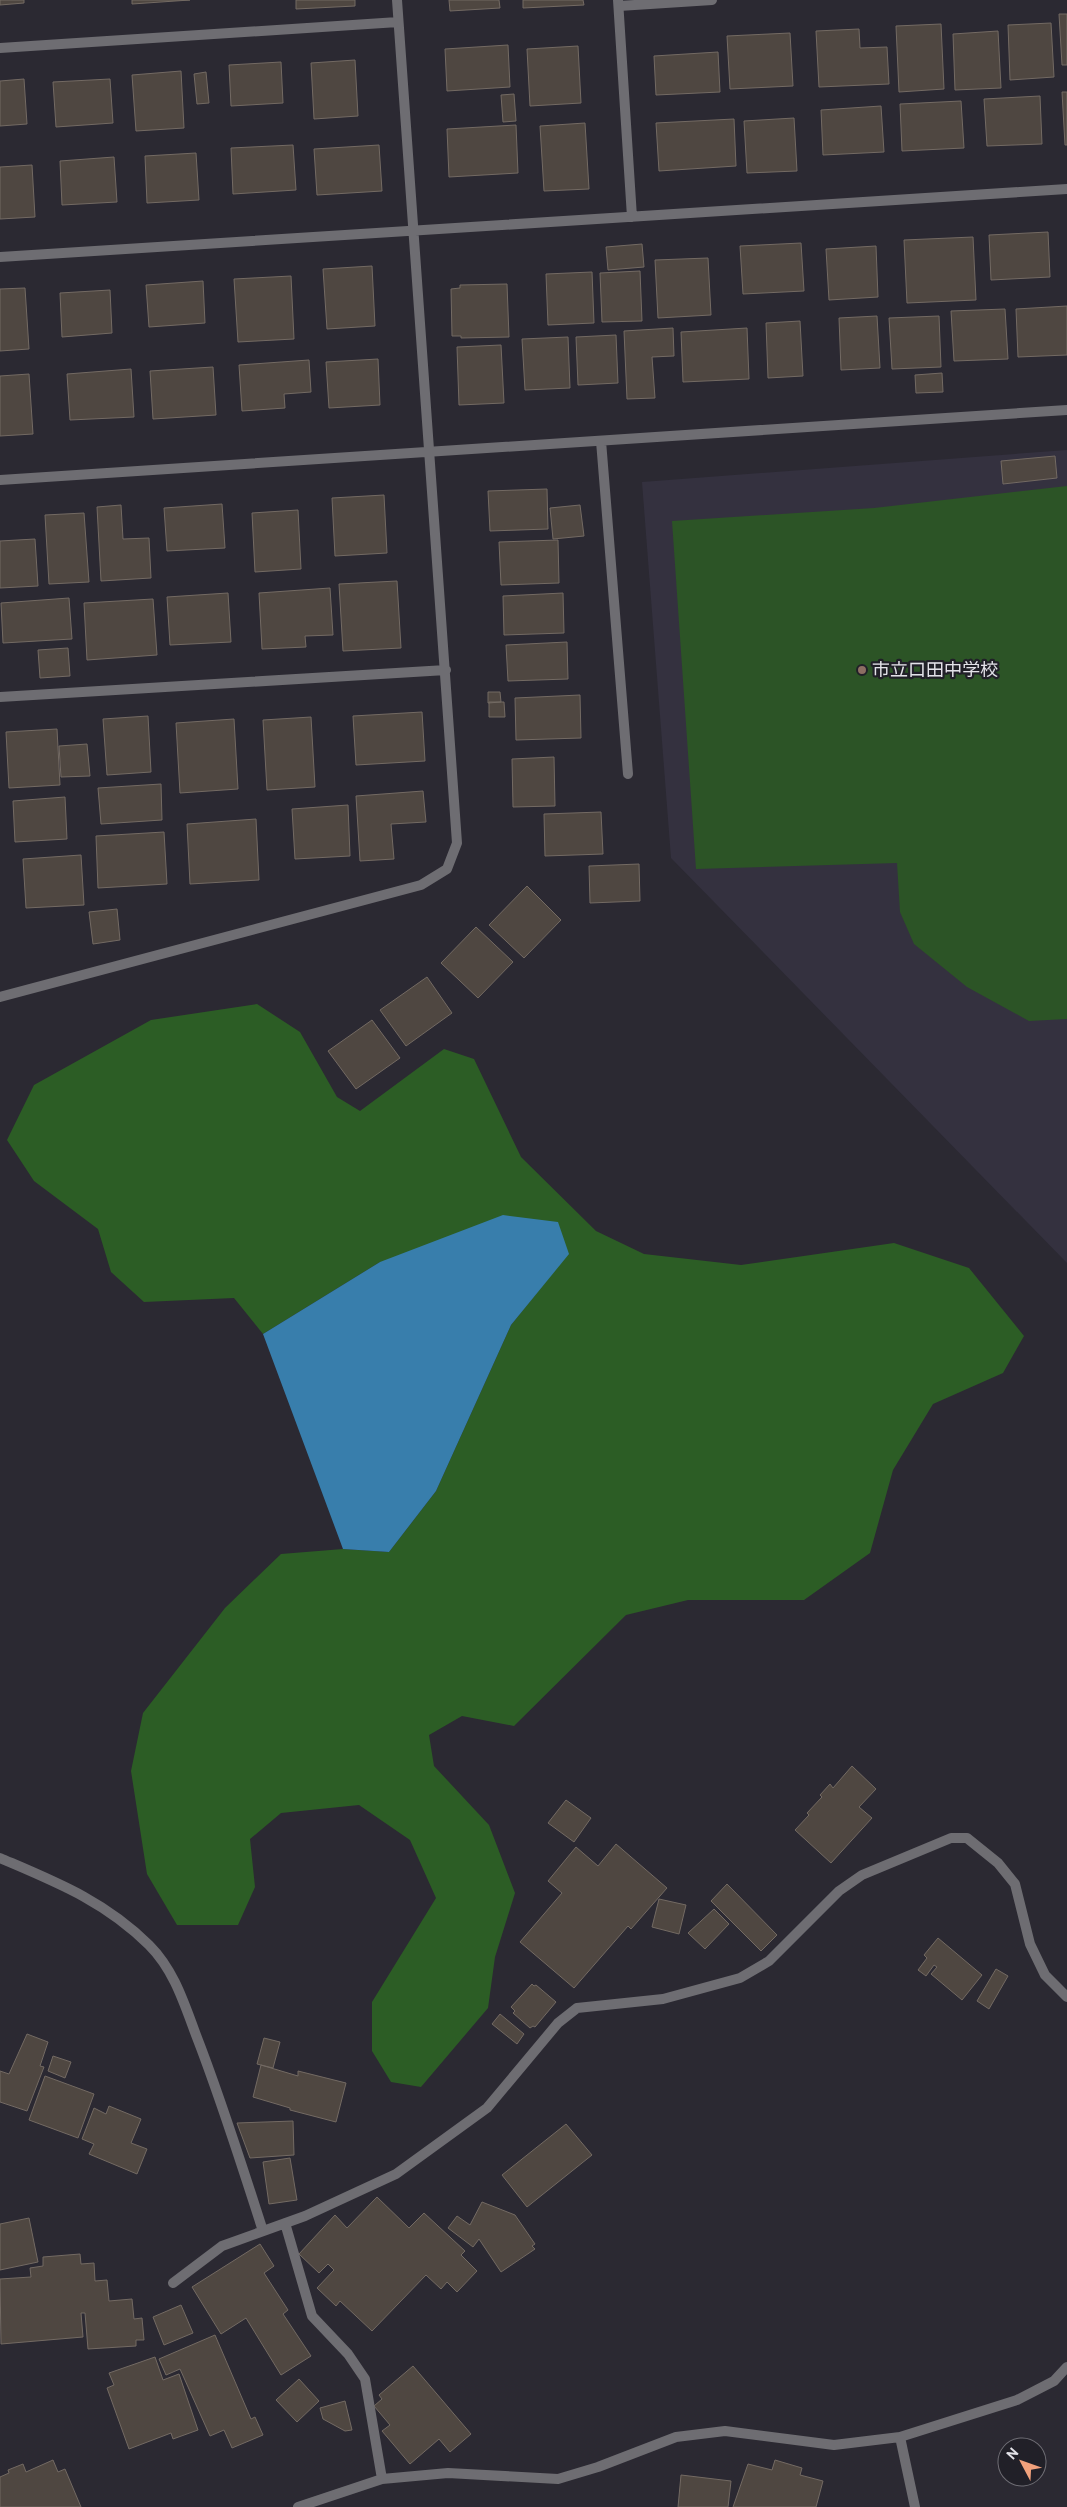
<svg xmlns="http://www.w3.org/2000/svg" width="1067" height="2507" font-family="Overpass,'Noto Sans JP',sans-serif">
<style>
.built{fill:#34313f}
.green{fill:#2c5426}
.forest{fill:#2c5d25}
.water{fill:#387eac}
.building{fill:#4f4741;stroke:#736a63}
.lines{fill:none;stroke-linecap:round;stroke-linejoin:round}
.street{stroke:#6e6d72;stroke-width:10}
.education-dot{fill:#8d6e63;stroke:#212028;stroke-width:2}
.labels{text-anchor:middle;stroke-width:4.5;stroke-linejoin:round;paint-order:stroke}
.poi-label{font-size:18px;fill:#e3e2e8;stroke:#212028;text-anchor:start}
</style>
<rect width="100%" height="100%" fill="#2b2932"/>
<!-- built -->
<path class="built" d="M 1067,450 L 1067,1263 L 671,858 L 642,482 Z"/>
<!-- green -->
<path class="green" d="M 1067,486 L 1067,1019 L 1029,1021 L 967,987 L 914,944 L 900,912 L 897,863 L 696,869 L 672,521 L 874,508 Z"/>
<!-- forest -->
<path class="forest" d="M 257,1004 L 300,1032 L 337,1097 L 360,1111 L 444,1049 L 474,1059 L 521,1157 L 596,1231 L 644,1254 L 741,1265 L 894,1243 L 969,1268 L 1024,1336 L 1003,1373 L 933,1404 L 893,1470 L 870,1553 L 804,1600 L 688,1600 L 626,1615 L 514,1726 L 462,1716 L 429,1735 L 434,1766 L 489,1825 L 515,1893 L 495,1957 L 488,2008 L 421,2087 L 391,2082 L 372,2051 L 372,2002 L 436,1898 L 410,1840 L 359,1805 L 281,1813 L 250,1839 L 255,1887 L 238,1925 L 177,1925 L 147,1874 L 131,1771 L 143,1713 L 225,1608 L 281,1554 L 343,1549 L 389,1552 L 436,1491 L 511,1325 L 568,1254 L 380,1262 L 263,1334 L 234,1298 L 144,1302 L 111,1272 L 98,1229 L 34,1181 L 7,1140 L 34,1085 L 151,1020 Z"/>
<!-- water -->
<path class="water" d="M 503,1215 L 558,1222 L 569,1254 L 511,1325 L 436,1491 L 389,1552 L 343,1549 L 263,1334 L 380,1262 Z"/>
<!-- building -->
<path class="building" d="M 0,0 L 24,0 L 24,3 L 0,5 Z
M 132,0 L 190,0 L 132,4 Z
M 296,0 L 355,0 L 355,6 L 296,9 Z
M 449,0 L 499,0 L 500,8 L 450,11 Z
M 523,0 L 583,0 L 584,5 L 523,8 Z
M 1059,14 L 1067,14 L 1067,65 L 1062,65 Z
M 1051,23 L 1054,77 L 1010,80 L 1008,25 Z
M 941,24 L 944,89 L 899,92 L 896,26 Z
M 859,29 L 860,48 L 887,47 L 889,84 L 819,87 L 816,31 Z
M 998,31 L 1001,88 L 955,90 L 953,34 Z
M 790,33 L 793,86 L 730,89 L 727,36 Z
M 508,45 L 510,87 L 447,91 L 445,49 Z
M 578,46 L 581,103 L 530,106 L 527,49 Z
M 718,52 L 720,92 L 656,95 L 654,56 Z
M 355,60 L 358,116 L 314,119 L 311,63 Z
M 281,62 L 283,103 L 231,106 L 229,65 Z
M 181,71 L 184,128 L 136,131 L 132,75 Z
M 206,72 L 209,103 L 197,104 L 194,74 Z
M 24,79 L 27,124 L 0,126 L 0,81 Z
M 110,79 L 113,123 L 56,127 L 53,82 Z
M 1062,92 L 1067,92 L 1067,145 L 1065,145 Z
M 514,94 L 516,121 L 503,122 L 501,95 Z
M 1040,96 L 1042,144 L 987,146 L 984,99 Z
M 961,101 L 964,148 L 902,151 L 900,104 Z
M 881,106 L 884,152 L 823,155 L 821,110 Z
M 794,118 L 797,171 L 747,173 L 744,121 Z
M 734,119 L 736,166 L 659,171 L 656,123 Z
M 585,123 L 589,189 L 544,191 L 540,126 Z
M 516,125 L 518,173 L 449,177 L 447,129 Z
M 293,145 L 296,190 L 233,194 L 231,148 Z
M 379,145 L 382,191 L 317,195 L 314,149 Z
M 196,153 L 199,200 L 147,203 L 145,156 Z
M 114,157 L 117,202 L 62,205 L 60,161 Z
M 32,165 L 35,217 L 0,219 L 0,167 Z
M 1048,232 L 1050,277 L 991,280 L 989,235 Z
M 973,237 L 976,300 L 907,303 L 904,240 Z
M 801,243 L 804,291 L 743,294 L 740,246 Z
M 642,244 L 644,267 L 608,270 L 606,247 Z
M 876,246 L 878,297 L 829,300 L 826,249 Z
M 708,258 L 711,315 L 658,318 L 655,260 Z
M 372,266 L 375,326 L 327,329 L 323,269 Z
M 640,271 L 642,321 L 602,322 L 600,273 Z
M 592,272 L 594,323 L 548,325 L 546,274 Z
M 291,276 L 294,339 L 238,342 L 234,279 Z
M 203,281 L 205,323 L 149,327 L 146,285 Z
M 507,284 L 509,337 L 461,338 L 461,336 L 452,336 L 451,289 L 460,288 L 460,285 Z
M 25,288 L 29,349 L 0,351 L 0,289 Z
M 110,290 L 112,333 L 62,337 L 60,293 Z
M 1067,306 L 1067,355 L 1018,357 L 1016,309 Z
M 1005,309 L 1008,359 L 954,361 L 951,311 Z
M 877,316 L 880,368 L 841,370 L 839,318 Z
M 939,316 L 941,367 L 892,369 L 889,318 Z
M 800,321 L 803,376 L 768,378 L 766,323 Z
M 673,328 L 674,356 L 652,357 L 655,398 L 627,399 L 624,331 Z
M 747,328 L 749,379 L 683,382 L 681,332 Z
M 616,335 L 618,383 L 578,385 L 576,337 Z
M 568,337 L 570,388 L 525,390 L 522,339 Z
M 501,345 L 504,403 L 459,405 L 457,347 Z
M 378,359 L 380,405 L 329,408 L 326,362 Z
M 309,360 L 311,392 L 284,394 L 285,408 L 242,411 L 239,365 Z
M 213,367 L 216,415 L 153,419 L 150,371 Z
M 131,369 L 134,417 L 70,420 L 67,374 Z
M 942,373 L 943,392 L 916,393 L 915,375 Z
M 29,374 L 33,434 L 0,436 L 0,376 Z
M 1055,456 L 1057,478 L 1003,484 L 1001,461 Z
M 547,489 L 548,529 L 490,531 L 488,491 Z
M 384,495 L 387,553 L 335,556 L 332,498 Z
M 222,504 L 225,548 L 167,551 L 164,508 Z
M 121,505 L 123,539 L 149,538 L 151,578 L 101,581 L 97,507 Z
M 580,505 L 584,536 L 553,539 L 550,508 Z
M 298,510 L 301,569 L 255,572 L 252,513 Z
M 84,513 L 89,582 L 49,584 L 45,515 Z
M 35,539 L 38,586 L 0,588 L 0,541 Z
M 558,540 L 559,583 L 501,585 L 499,542 Z
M 397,581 L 401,648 L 343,651 L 339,584 Z
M 330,588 L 333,635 L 305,636 L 306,647 L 262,649 L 259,593 Z
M 228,593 L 231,642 L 170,645 L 167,597 Z
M 563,593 L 564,633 L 504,635 L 503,596 Z
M 69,598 L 72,639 L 3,643 L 1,603 Z
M 153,599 L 157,655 L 87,660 L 84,603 Z
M 567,642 L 568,679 L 508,681 L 506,645 Z
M 68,648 L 70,676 L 40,678 L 38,650 Z
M 488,692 L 500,692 L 501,702 L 488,703 Z
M 580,695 L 581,738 L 516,740 L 515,698 Z
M 489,702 L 504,702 L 505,717 L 489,717 Z
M 422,712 L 425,761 L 356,765 L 353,716 Z
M 148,716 L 151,772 L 107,775 L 103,719 Z
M 311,717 L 315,787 L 267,790 L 263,720 Z
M 234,719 L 238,789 L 180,793 L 176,723 Z
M 57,729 L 60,785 L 9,788 L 6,732 Z
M 87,744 L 90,776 L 61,777 L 59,746 Z
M 554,757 L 555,806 L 513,807 L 512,759 Z
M 161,784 L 162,820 L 101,824 L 98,788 Z
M 423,791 L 426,822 L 391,824 L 394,859 L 360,861 L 356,796 Z
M 65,797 L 67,839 L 15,842 L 13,801 Z
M 348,805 L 350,856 L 295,859 L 292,809 Z
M 601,812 L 603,854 L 545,856 L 544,814 Z
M 256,819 L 259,880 L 190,884 L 187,824 Z
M 164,832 L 167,884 L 98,888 L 96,836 Z
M 81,855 L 84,905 L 26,908 L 23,859 Z
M 639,864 L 640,901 L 590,903 L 589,866 Z
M 527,886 L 561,920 L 524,958 L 489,925 Z
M 117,909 L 120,940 L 93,944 L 89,912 Z
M 476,927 L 513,962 L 478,998 L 441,963 Z
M 427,977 L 452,1013 L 406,1046 L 380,1010 Z
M 372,1020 L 400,1058 L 356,1089 L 328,1051 Z
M 852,1766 L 876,1789 L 859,1807 L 872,1818 L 831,1863 L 795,1830 L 809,1815 L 807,1813 L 822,1797 L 820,1795 L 830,1784 L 833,1788 Z
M 566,1800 L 591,1818 L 574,1842 L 548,1823 Z
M 616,1844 L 667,1888 L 631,1929 L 628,1926 L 574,1988 L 520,1942 L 562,1893 L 548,1881 L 576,1847 L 598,1866 Z
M 727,1884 L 777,1935 L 761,1951 L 711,1901 Z
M 659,1899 L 686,1905 L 679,1934 L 652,1927 Z
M 714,1909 L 729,1924 L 705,1949 L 688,1933 Z
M 938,1938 L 982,1975 L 962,2000 L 931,1974 L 937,1967 L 934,1965 L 926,1976 L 918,1970 L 927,1958 L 924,1955 Z
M 996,1969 L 1008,1976 L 989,2009 L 977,2001 Z
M 532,1984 L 534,1986 L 536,1985 L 556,2002 L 535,2027 L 533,2026 L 530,2028 L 513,2013 L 515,2011 L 511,2007 Z
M 500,2014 L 524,2034 L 517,2044 L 492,2024 Z
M 27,2034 L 48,2042 L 40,2066 L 44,2067 L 27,2111 L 0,2102 L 0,2071 L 9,2074 Z
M 264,2038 L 280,2042 L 273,2068 L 257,2064 Z
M 53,2056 L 71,2062 L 65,2078 L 48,2071 Z
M 261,2065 L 298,2076 L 298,2071 L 346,2083 L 336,2122 L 290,2110 L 290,2108 L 253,2097 Z
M 45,2076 L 94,2094 L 78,2138 L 29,2120 Z
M 109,2106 L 141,2119 L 131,2143 L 147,2149 L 137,2174 L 89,2154 L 94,2144 L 82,2139 L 94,2108 L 106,2114 Z
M 293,2121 L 294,2155 L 250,2158 L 237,2123 Z
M 566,2124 L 592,2155 L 527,2207 L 502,2175 Z
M 290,2158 L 297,2200 L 269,2204 L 263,2162 Z
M 377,2197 L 409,2228 L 424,2213 L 465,2251 L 461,2255 L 477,2271 L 457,2292 L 447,2282 L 441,2289 L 426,2275 L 372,2331 L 340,2301 L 336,2306 L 317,2288 L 334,2270 L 328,2264 L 319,2273 L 299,2254 L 335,2215 L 347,2228 Z
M 482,2202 L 515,2215 L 535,2244 L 532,2246 L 535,2249 L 501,2272 L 479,2239 L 473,2247 L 448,2228 L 457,2216 L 470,2225 Z
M 29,2218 L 38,2262 L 0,2270 L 0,2224 Z
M 260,2244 L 274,2266 L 264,2273 L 288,2310 L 283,2314 L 311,2356 L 281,2375 L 246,2318 L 221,2334 L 192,2287 Z
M 80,2254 L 81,2264 L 94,2263 L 95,2281 L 107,2280 L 109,2301 L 132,2299 L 134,2319 L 142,2318 L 144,2340 L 136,2340 L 136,2346 L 88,2349 L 85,2313 L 81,2313 L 83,2337 L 1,2344 L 0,2279 L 31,2277 L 30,2268 L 43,2266 L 43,2257 Z
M 181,2305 L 193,2333 L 164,2345 L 153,2317 Z
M 215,2335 L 251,2419 L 255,2417 L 263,2435 L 232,2448 L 224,2430 L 210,2436 L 180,2369 L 166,2375 L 159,2359 Z
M 155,2357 L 163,2380 L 179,2374 L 198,2430 L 173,2439 L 171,2433 L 129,2449 L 107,2388 L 114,2385 L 109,2373 Z
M 413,2366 L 471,2434 L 450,2452 L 439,2439 L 410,2464 L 382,2431 L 390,2425 L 374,2406 L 382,2399 L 379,2395 Z
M 299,2379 L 319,2401 L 297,2422 L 276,2400 Z
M 345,2401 L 352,2430 L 345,2431 L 323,2419 L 320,2408 Z
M 53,2460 L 58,2472 L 65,2469 L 81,2507 L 0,2507 L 0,2477 L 9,2473 L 8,2470 L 23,2464 L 26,2472 Z
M 775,2460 L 802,2468 L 800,2475 L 823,2481 L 816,2507 L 733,2507 L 748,2464 L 772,2470 Z
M 681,2475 L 731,2481 L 728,2507 L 678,2507 Z"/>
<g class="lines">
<!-- street -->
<path class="street" d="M 618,0 L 632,217
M 619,6 L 712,0
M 0,48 L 398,22
M 0,257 L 1067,189
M 601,441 L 628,774
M 0,480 L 1067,410
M 0,697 L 446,670
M 0,997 L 421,885 L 447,869 L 457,843 L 397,0
M 0,1858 C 56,1882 105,1901 149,1945 C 174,1970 184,2003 196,2035 C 221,2099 242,2166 263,2231
M 285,2223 L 312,2316 L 348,2354 L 365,2379 L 382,2479
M 173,2283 L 222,2246 L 305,2216 L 396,2174 L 487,2108 L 558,2023 L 577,2008 L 663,1999 L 740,1978 L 769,1961 L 839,1891 L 862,1875 L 951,1838 L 967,1838 L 998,1863 L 1015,1884 L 1030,1944 L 1045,1975 L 1067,1997
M 900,2437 L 915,2507
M 298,2507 L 382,2479 L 448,2473 L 558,2479 L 598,2467 L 676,2437 L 725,2431 L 834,2445 L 900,2437 L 1017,2400 L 1054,2381 L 1067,2367"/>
</g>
<!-- markers -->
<circle class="education-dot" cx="862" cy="670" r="5"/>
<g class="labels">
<!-- poi labels -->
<g class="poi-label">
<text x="872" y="676">市立口田中学校</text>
</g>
</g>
<!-- north arrow -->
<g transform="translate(1022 2462) rotate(311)"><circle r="24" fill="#212028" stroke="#6f6e75"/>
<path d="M0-4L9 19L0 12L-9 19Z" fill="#f1a17c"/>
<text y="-8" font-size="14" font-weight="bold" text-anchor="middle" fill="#e3e2e8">N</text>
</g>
</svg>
